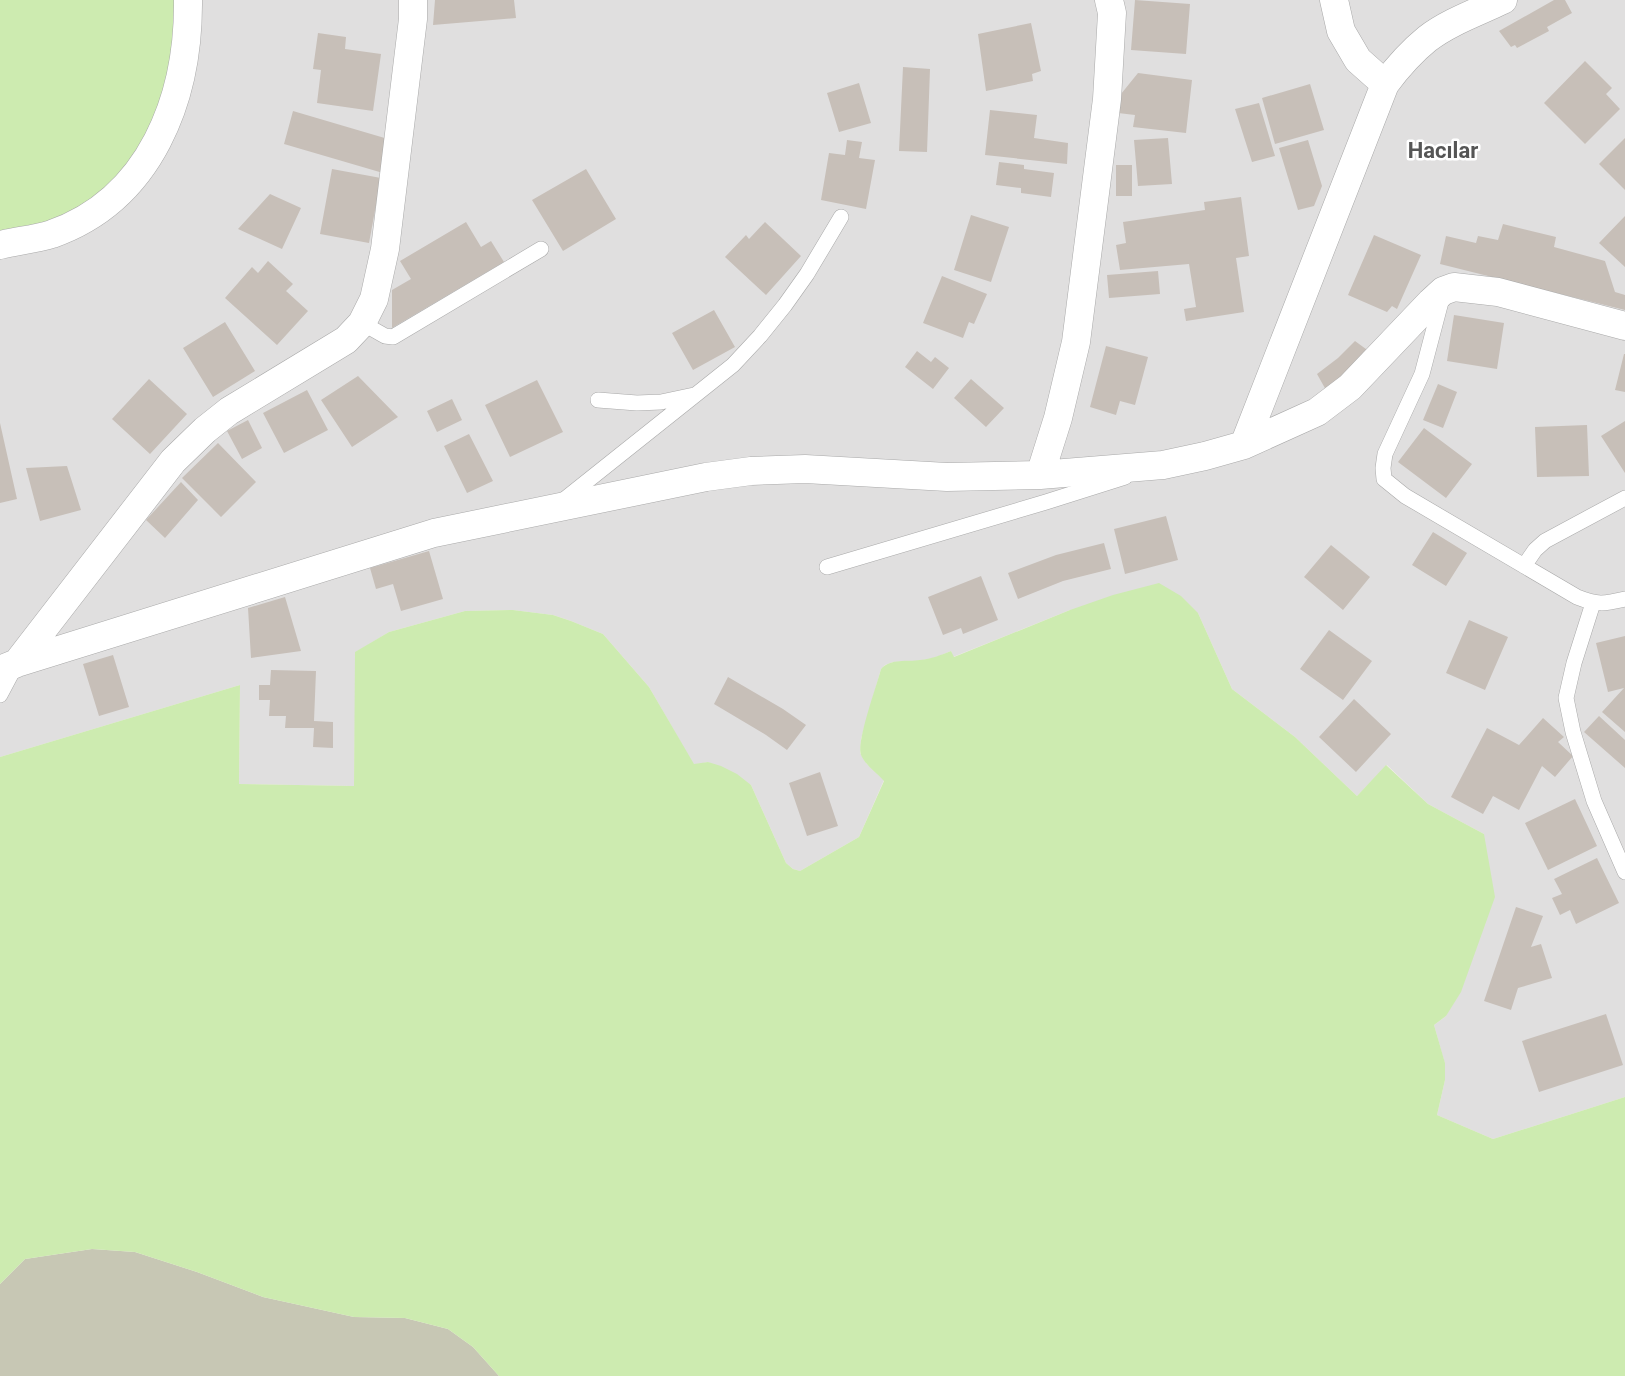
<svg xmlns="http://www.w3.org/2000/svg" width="1625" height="1376" font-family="Roboto,sans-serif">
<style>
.residential{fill:#e0dfdf}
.construction{fill:#c7c7b4}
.grass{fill:#cdebb0}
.building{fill:#c7bfb8}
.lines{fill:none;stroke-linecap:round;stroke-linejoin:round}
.lane-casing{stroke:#a9a9a9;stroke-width:16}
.street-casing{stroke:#a9a9a9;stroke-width:29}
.lane{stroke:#fff;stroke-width:15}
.street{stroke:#fff;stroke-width:28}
.labels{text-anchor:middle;stroke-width:5;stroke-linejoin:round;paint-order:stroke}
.district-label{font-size:22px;font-weight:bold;fill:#555;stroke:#fff}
</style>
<rect width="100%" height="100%" fill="#f2efe9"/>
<!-- residential -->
<path class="residential" d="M 188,0 L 1625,0 L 1625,1097 L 1493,1139 L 1437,1115 L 1445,1080 L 1445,1064 L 1434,1025 L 1446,1016 L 1484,834 L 1428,804 L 1387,765 L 1357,796 L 1295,737 L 1232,689 L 1198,613 L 1070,610 L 953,657 L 951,651 L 934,658 L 917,661 L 893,662 L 885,665 L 881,669 L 861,739 L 860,753 L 867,764 L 884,780 L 859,837 L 800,871 L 793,869 L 786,863 L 751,785 L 708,762 L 694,765 L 649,687 L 603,634 L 571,621 L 553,615 L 513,610 L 465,611 L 389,632 L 356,652 L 354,786 L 239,784 L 240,685 L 0,757 L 0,245 Z"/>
<!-- construction -->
<path class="construction" d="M 92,1249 L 135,1252 L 197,1272 L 263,1297 L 354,1317 L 405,1318 L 448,1329 L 473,1347 L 499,1376 L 0,1376 L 0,1284 L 25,1259 Z"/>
<!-- grass -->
<path class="grass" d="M 0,0 L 188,0 L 183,64 L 127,186 L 0,245 Z
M 1159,583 L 1181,596 L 1198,613 L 1232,689 L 1295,737 L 1357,796 L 1386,765 L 1428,804 L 1484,834 L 1495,897 L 1461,992 L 1446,1016 L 1434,1025 L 1445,1063 L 1445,1080 L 1437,1115 L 1493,1139 L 1625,1097 L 1625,1376 L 499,1376 L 473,1347 L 448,1329 L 405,1318 L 354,1317 L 263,1297 L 197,1272 L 135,1252 L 92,1249 L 25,1259 L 0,1284 L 0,757 L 240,685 L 239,784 L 354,786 L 355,652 L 389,632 L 465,611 L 513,610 L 553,615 L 571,621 L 603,634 L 649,687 L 694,764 L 708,762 L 721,766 L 737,774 L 751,785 L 786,863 L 793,869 L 800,871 L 859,837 L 884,781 C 876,772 866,766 861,755 C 856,742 877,685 881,669 C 891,658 907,662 920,660 C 931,659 941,655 951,651 L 954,657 L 1070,610 L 1113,595 Z"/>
<!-- building -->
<path class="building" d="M 435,0 L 514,0 L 516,18 L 433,25 Z
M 1135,0 L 1190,4 L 1186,54 L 1131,50 Z
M 1554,0 L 1565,0 L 1572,13 L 1547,27 L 1549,31 L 1517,48 L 1515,45 L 1511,47 L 1499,31 Z
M 1031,23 L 1041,71 L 1032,74 L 1033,81 L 986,91 L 978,34 Z
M 318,33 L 346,37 L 345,49 L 381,54 L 373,111 L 317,103 L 321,70 L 313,69 Z
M 1585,61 L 1612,88 L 1606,94 L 1620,109 L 1585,144 L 1544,103 Z
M 903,67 L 930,69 L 927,152 L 899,151 Z
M 1138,73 L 1192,80 L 1186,133 L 1133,127 L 1135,115 L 1118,113 L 1121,94 Z
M 859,83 L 871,123 L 839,132 L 827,93 Z
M 1310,84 L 1324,130 L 1275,144 L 1262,98 Z
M 1259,103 L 1275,156 L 1252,162 L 1235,109 Z
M 990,110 L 1037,115 L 1034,138 L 1068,143 L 1067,164 L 985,155 Z
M 293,111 L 388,139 L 383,173 L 284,144 Z
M 1168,138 L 1172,184 L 1138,186 L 1134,140 Z
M 1625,138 L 1625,190 L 1599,164 Z
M 847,140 L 862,142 L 859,158 L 875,160 L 866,209 L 821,200 L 829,153 L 845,155 Z
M 1308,140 L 1322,186 L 1314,206 L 1298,210 L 1279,148 Z
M 999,162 L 1024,165 L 1024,169 L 1054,173 L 1051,197 L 1021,193 L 1021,188 L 996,185 Z
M 1116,165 L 1132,165 L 1132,196 L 1116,196 Z
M 332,169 L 381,178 L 369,243 L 320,234 Z
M 586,169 L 616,219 L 563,251 L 532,200 Z
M 270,194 L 301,208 L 282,249 L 238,229 Z
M 1241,197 L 1249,256 L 1236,258 L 1244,312 L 1186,321 L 1184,309 L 1196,307 L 1189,264 L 1120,270 L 1116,245 L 1126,243 L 1123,222 L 1205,210 L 1204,202 Z
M 971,215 L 1009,227 L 991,282 L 954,270 Z
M 1625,216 L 1625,267 L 1599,243 Z
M 466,222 L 481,247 L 491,241 L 504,262 L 392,328 L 392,290 L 411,279 L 400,261 Z
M 765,222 L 801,256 L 766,295 L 725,257 L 746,235 L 749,239 Z
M 1503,224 L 1556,237 L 1554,247 L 1605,261 L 1615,292 L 1625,295 L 1625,310 L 1440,264 L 1446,236 L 1476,243 L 1478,236 L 1498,240 Z
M 1374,235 L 1421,255 L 1397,309 L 1392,306 L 1387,312 L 1348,295 Z
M 268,261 L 293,284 L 286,291 L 308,311 L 277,345 L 225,298 L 252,267 L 258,273 Z
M 1158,271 L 1160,294 L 1109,298 L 1107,275 Z
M 942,276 L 987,294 L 974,324 L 969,322 L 963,338 L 923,323 Z
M 714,310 L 735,347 L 693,370 L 672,333 Z
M 1454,315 L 1504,323 L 1497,369 L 1447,361 Z
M 225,322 L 255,371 L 213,397 L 183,348 Z
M 1355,341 L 1370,352 L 1326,390 L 1317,374 L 1338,358 Z
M 1106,346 L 1148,357 L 1135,405 L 1120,401 L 1116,415 L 1090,407 Z
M 917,351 L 931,362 L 935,357 L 949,368 L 933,389 L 905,367 Z
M 1624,354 L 1625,354 L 1625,392 L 1615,390 Z
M 358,376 L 398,417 L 352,447 L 321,400 Z
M 149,379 L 187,414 L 150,454 L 112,419 Z
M 971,379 L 1004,408 L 986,427 L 954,398 Z
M 537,380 L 563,432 L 510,457 L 485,405 Z
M 1438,384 L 1457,392 L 1443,428 L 1423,420 Z
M 307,390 L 328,430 L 284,453 L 263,413 Z
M 452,399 L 462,420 L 437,432 L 427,411 Z
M 248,420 L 262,448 L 242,459 L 227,431 Z
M 1625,421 L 1625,473 L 1601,436 Z
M 0,423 L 17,499 L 0,503 Z
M 1587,425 L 1589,476 L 1537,477 L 1535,427 Z
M 1424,428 L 1472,464 L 1446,498 L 1398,462 Z
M 469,434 L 493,481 L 467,493 L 444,446 Z
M 218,443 L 256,482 L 221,517 L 182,478 Z
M 67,466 L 81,510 L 40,521 L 26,468 Z
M 181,482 L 198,500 L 165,538 L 146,520 Z
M 1166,516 L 1178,560 L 1125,574 L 1114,529 Z
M 1433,532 L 1467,553 L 1446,586 L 1412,565 Z
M 1104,543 L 1111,569 L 1063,581 L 1018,599 L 1008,573 L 1056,555 Z
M 1331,545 L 1370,577 L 1343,610 L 1304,577 Z
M 429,551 L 443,599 L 401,611 L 393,584 L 376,589 L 370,568 Z
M 981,576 L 998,620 L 963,634 L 961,628 L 943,635 L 928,597 Z
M 285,597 L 301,651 L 251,658 L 248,608 Z
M 1469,620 L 1508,637 L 1485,690 L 1446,673 Z
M 1329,630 L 1372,661 L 1343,700 L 1300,669 Z
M 1625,636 L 1625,732 L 1602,712 L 1624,688 L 1608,692 L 1596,643 Z
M 113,655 L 129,707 L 99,716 L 83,664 Z
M 271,670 L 316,671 L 314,721 L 333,722 L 333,748 L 313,747 L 314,728 L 285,728 L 286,716 L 269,716 L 270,700 L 259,700 L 259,685 L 270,685 Z
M 728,677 L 783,709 L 806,725 L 787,750 L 766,735 L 714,704 Z
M 1354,699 L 1391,734 L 1356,772 L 1319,737 Z
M 1599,716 L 1625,740 L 1625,768 L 1584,732 Z
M 1543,718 L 1564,737 L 1558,742 L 1573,756 L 1555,777 L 1542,766 L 1519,810 L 1493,796 L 1483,814 L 1451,797 L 1487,728 L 1519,745 Z
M 820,772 L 838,826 L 807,836 L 789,783 Z
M 1575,799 L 1597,846 L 1548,870 L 1525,823 Z
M 1597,858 L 1619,903 L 1576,924 L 1570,910 L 1560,915 L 1552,898 L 1562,894 L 1554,879 Z
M 1516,907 L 1543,916 L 1531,947 L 1541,944 L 1552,978 L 1518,988 L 1511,1010 L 1484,1001 Z
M 1606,1014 L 1623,1065 L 1539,1092 L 1522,1041 Z"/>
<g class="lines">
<!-- lane casing -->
<g class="lane-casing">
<path id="lane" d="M 1442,298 L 1422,374 L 1385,454 L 1383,468 L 1384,479 L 1405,496 L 1577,597 C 1597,605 1604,604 1625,599
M 362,323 L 385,336 L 393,337 L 541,249
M 598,400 L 637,403 L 661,402 L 694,395
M 561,502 L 733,365 L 760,336 L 785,305 L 807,274 L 841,217
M 1524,566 L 1535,550 L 1545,541 L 1625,498
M 827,567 L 1046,502 L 1125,477
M 1593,603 L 1574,663 L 1566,698 L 1573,732 L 1594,801 L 1625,872
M 0,695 L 16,665"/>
</g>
<!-- street casing -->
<g class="street-casing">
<path id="street" d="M 1334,0 L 1341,31 L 1358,60 L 1385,84
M 0,245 C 17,241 36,239 52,234 C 151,199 189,98 188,0
M 1244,445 L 1385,84 C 1397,68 1411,52 1427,39 C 1449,22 1478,12 1503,0
M 1040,475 L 1058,418 L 1076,342 L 1107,99 L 1112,13 L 1109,0
M 17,663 L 173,461 L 205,430 L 229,411 L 346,340 L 362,323 L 374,299 L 385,249 L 413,19 L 413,0
M 0,670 L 17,663 L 434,533 L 706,477 L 751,471 L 805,469 L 947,477 L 1040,475 L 1163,465 L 1205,456 L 1244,445 L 1317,412 L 1350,387 L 1431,302 L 1443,291 L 1454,287 L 1498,292 L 1625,326"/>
</g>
<!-- lane -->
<use href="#lane" class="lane"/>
<!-- street -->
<use href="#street" class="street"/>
</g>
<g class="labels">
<!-- district labels -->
<g class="district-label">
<text x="1443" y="158">Hacılar</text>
</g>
</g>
</svg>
